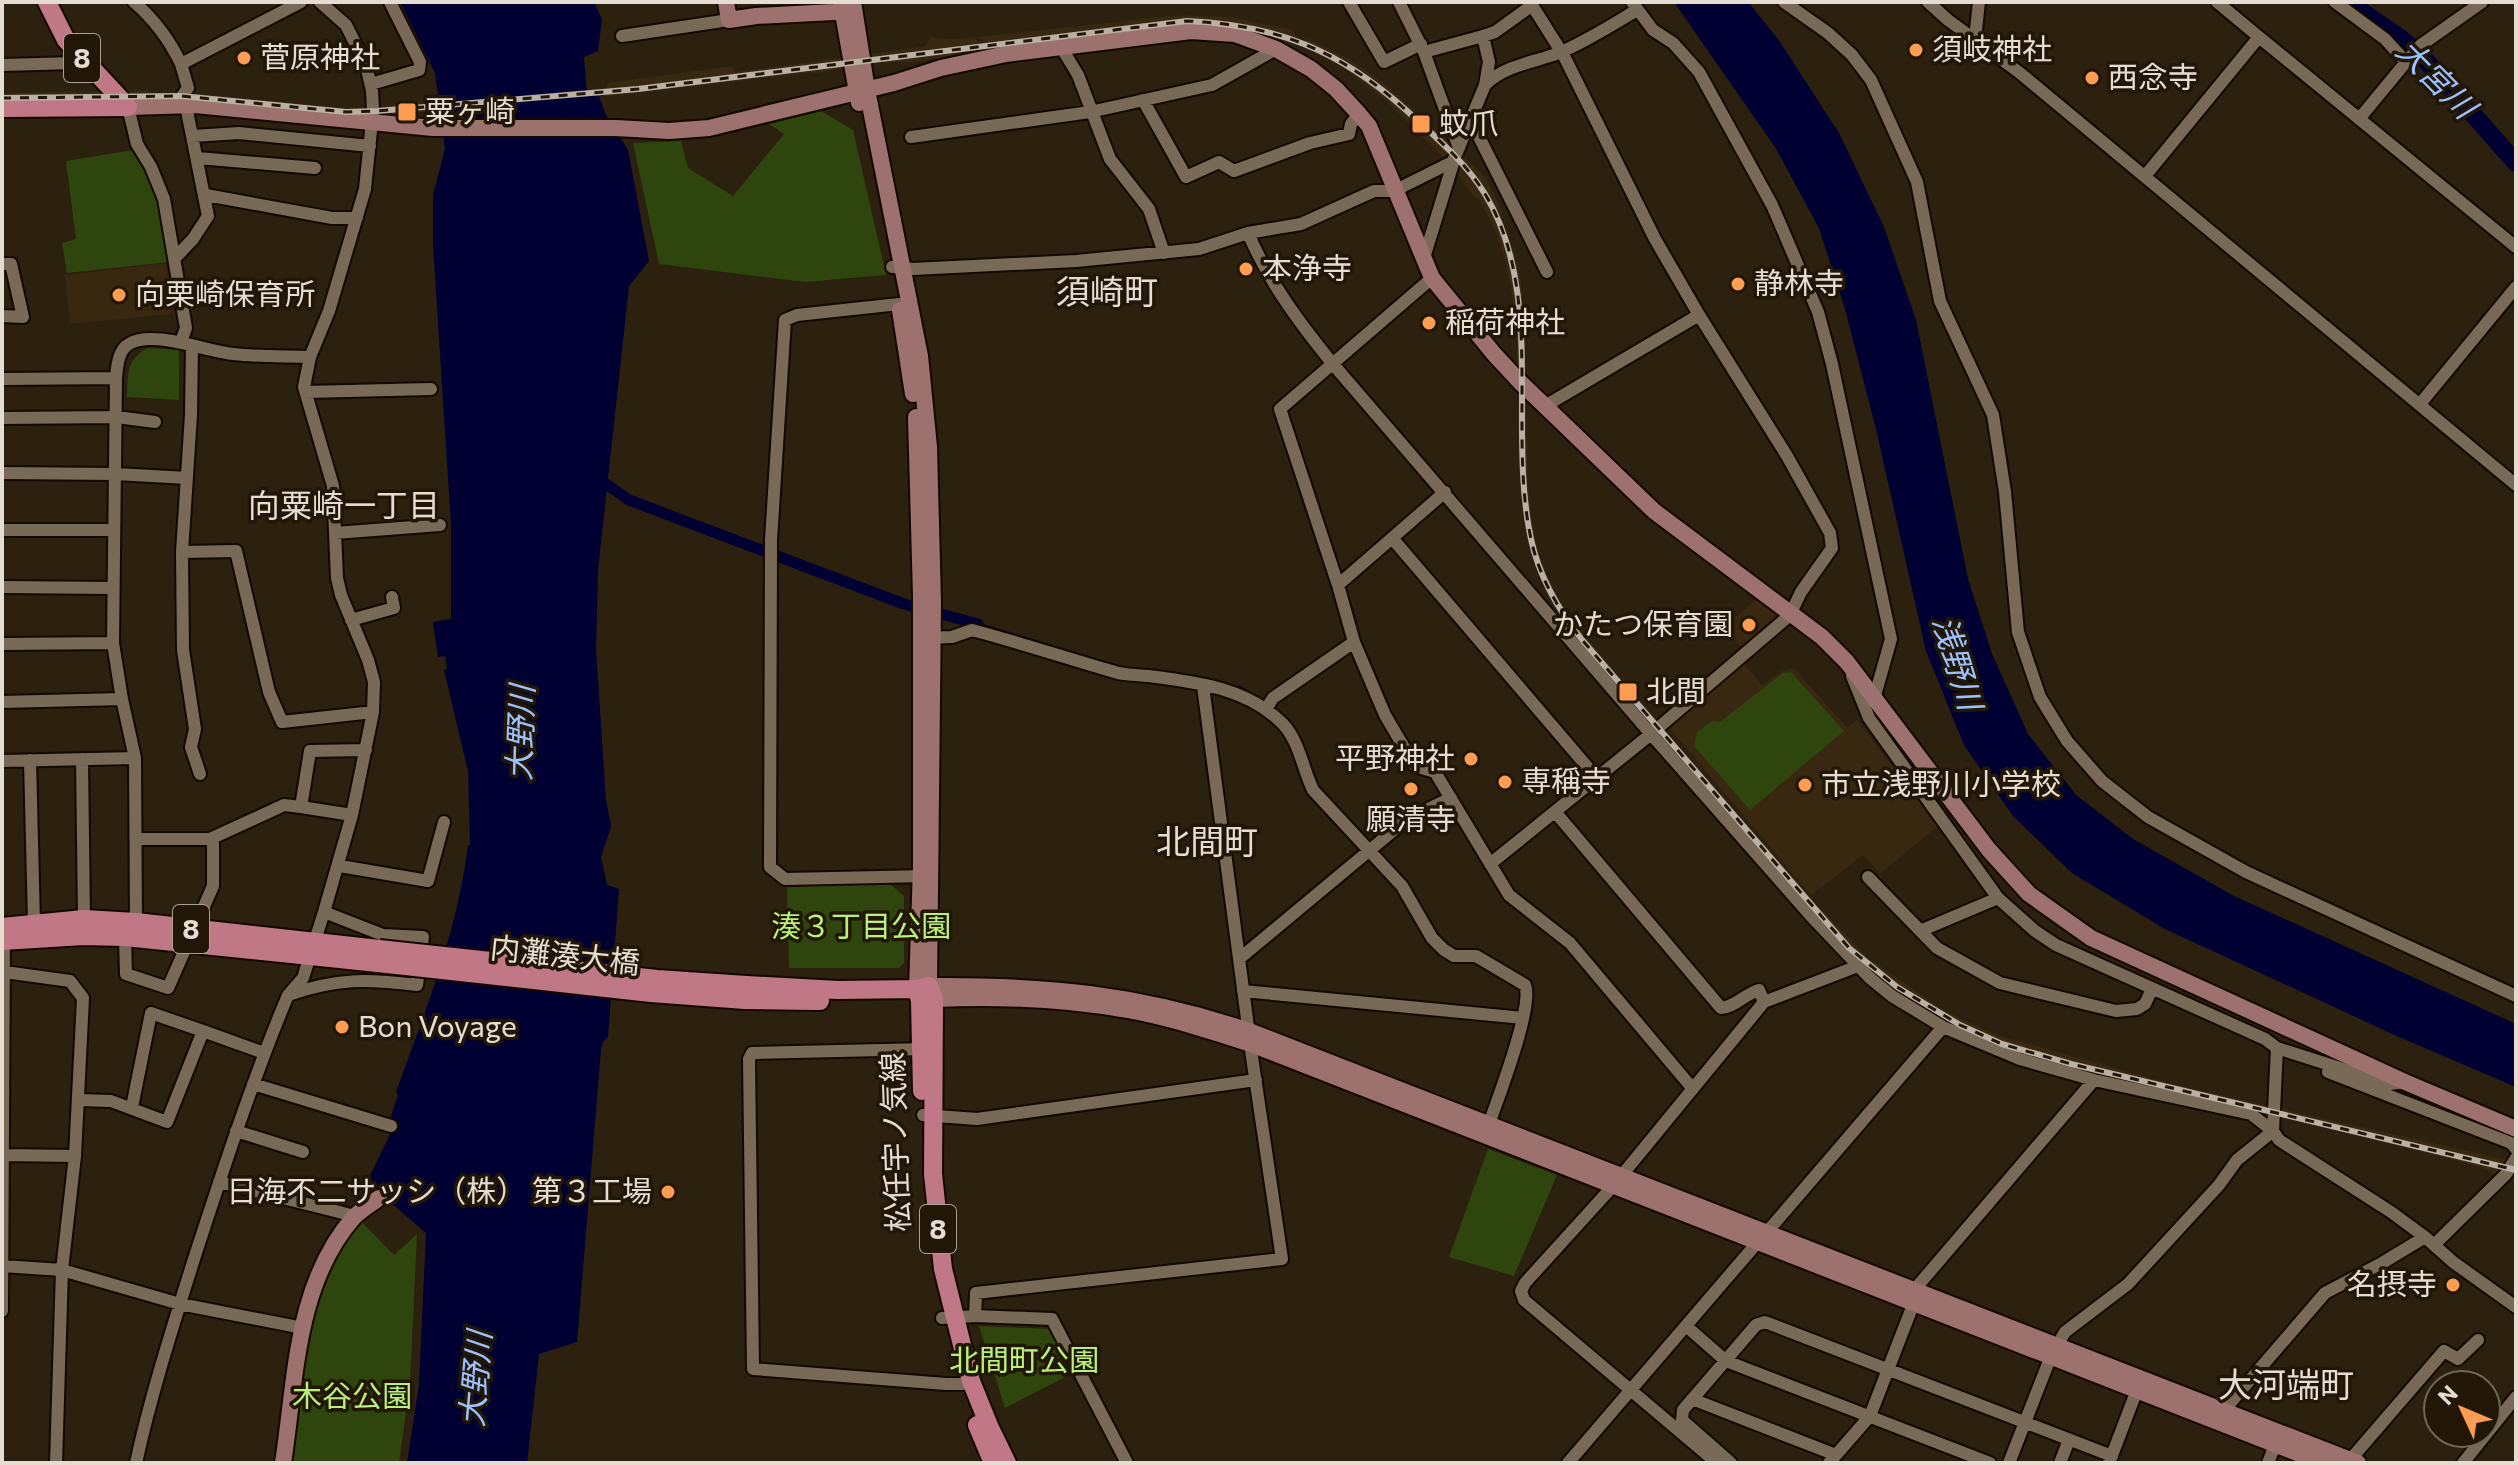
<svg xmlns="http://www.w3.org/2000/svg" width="2518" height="1465" font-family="Commissioner,'Noto Sans JP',sans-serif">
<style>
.built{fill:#382810}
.green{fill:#2e460d}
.water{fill:#000032}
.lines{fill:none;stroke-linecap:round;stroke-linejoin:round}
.stream{stroke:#000032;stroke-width:3}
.canal{stroke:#000032;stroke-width:11}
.river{stroke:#000032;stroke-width:18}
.street-casing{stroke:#140900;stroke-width:16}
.secondary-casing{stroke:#140900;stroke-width:20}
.primary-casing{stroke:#140900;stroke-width:22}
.street{stroke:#796a57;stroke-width:12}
.secondary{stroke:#9d716e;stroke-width:16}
.primary{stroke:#c07886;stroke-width:18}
.rail-casing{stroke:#bab0a4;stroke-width:6}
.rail{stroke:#221706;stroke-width:3;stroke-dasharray:9;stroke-linecap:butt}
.primary-bridge-casing{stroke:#140900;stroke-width:22;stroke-linecap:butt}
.primary-bridge{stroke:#c07886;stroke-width:18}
.poi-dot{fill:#fc9d53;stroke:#221706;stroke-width:3}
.labels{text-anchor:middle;stroke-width:7;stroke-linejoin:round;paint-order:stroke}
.shield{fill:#221706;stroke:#aaa195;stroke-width:2}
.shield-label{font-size:28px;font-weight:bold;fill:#e5dcd2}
.poi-label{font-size:30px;fill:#e5dcd2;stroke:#221706;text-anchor:start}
.park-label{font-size:30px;fill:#b9f07a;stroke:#221706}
.street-label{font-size:30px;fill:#e5dcd2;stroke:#221706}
.water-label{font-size:32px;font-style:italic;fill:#9bc1fe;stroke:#221706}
.neighbourhood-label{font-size:32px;fill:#e5dcd2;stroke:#221706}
.quarter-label{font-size:34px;fill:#e5dcd2;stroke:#221706}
</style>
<rect width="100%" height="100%" fill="#2c200f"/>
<!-- built -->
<path class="built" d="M 1178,15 L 1228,17 L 1291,29 L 1304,46 L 1284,38 L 1282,42 L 1242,29 L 1186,24 L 990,49 L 978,37 Z
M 1302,36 L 1349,59 L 1385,84 L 1485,176 L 1503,213 L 1499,216 L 1515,255 L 1521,281 L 1525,346 L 1517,340 L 1511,287 L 1503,254 L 1495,230 L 1478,197 L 1475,198 L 1447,161 L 1389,103 L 1344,68 L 1314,52 Z
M 931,37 L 953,39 L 974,37 L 987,49 L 914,62 L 873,62 L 813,74 L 812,72 L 608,96 L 607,93 L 439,107 L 607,91 L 607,83 L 733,66 L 735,72 L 840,58 L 925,46 Z
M 149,90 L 151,93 L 176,92 L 344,108 L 377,109 L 420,101 L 421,107 L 437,105 L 437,110 L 412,113 L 413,122 L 2,101 L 2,93 Z
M 166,263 L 172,314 L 70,324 L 65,275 Z
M 1517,343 L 1525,348 L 1528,483 L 1534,538 L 1542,564 L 1558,599 L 1607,664 L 1813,901 L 1869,959 L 1859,963 L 1840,945 L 1557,616 L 1559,614 L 1535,567 L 1523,516 Z
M 1758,598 L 1781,614 L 1741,647 L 1724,626 Z
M 1743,662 L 1762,685 L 1782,671 L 1794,668 L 1847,728 L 1857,720 L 1938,826 L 1880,874 L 1863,855 L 1811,895 L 1667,725 Z
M 1871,960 L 1945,1011 L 1994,1034 L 2165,1082 L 2159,1089 L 2043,1061 L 1978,1039 L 1906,998 L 1861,964 Z
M 2171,1084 L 2513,1161 L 2516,1163 L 2516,1183 L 2477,1166 L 2326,1127 L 2165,1091 Z"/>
<!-- green -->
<path class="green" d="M 821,111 L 853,130 L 886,275 L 805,282 L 659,264 L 633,143 L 681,141 L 688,168 L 733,196 L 784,134 L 769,124 Z
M 133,150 L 161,202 L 170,262 L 67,273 L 62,243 L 76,239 L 66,161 Z
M 148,348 L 179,350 L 179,400 L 127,397 C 128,375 126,359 148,348 Z
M 1791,672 L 1844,731 L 1750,810 L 1694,746 L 1697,732 L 1712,721 L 1720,722 L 1783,673 Z
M 881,883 L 891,885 L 904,896 L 904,963 L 899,968 L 789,968 L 787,887 Z
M 1488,1149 L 1557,1175 L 1514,1276 L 1449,1257 Z
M 358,1218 L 394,1255 L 417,1234 L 410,1383 L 399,1463 L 286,1463 L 315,1281 Z
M 979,1326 L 1050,1329 L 1071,1374 L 1005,1408 Z"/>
<!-- water -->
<path class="water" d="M 400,2 L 594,2 L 602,19 L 598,51 L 584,57 L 587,95 L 599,96 L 605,113 L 628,150 L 649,261 L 629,286 L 598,570 L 596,650 L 606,800 L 611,826 L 601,857 L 607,885 L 619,889 L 608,1037 L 603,1042 L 601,1049 L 577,1342 L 539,1354 L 527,1463 L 407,1463 L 419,1385 L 426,1233 L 367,1182 L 394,1126 L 389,1123 L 398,1095 L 396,1092 C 425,1012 458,930 468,845 L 470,845 L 468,771 L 445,674 L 444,670 L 447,669 L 445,656 L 438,657 L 433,622 L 451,619 L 451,525 L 433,244 L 433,195 L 445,149 L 435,73 Z
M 1674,2 L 1748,2 L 1778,39 L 1839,133 L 1884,227 L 1916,320 L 1968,579 L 1992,654 L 2028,734 L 2076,795 L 2133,839 L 2234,896 L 2516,1024 L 2516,1087 L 2399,1037 L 2165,929 L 2072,873 L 2013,816 L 1964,745 L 1926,651 L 1876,429 L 1845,309 L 1819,228 L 1775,147 Z"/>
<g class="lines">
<!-- stream -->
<path class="stream" d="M 978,624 L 1123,668 L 1135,669
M 1213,681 L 1225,683
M 1239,687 L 1253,695"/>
<!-- canal -->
<path class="canal" d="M 606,484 L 629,500 L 904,604 L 978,624"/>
<!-- river -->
<path class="river" d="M 2348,2 L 2403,40 L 2426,61 L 2516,163"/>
<!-- street casing -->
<g class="street-casing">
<path id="street" d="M 134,2 C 155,20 169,39 181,64 L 301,2
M 1349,2 L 1384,62 L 1421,44
M 1399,2 L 1424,52 L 1483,36 L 1489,62 L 1485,85 L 1455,157 L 1424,258
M 1632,2 L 1653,30 L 1673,43 L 1699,72 L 1772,205 L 1818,312 L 1832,364 L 1891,639 L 1874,699
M 1784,2 L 1828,33 L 1852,55 L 1871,80 L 1917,182 L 1940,301 L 1993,415 L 2005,492 L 2018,632 L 2040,697 L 2067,741 L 2102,781 L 2148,817 L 2246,872 L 2516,996
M 1928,2 L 1948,20 L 2020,73 L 2516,485
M 2335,2 L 2385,39 L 2406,62 L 2421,45 L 2482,2
M 622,36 L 729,20
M 1483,36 L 1495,32 L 1531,6
M 2259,37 L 2516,247
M 1975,39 L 1979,2
M 1061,47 L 1078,75 L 1110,159 L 1149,209 L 1164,253
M 1424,52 L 1459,148
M 2,65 L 75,63 L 84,60
M 371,84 L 419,70 L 420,62 L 390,2
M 1485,85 C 1503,66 1535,62 1559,53 C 1587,41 1612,25 1637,10
M 1143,100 L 1186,177 L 1219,162 L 1234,171 L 1310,143 L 1349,134 L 1351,124 L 1359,114
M 128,107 L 137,144 L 151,167 L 164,199 L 186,328 L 181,342
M 2359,119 L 2406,62
M 1471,121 L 1547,272
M 193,136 L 239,133 L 370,146
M 911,137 L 1090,112 L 1212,85 L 1276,49
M 198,158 L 315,168
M 2145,176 L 2259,37 L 2217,2
M 206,195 L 332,218 L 357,218
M 1248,233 C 1269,282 1298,321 1332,363 L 1651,734 L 1811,916 L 1870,978 L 1892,996 L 1943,1027 L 2020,1059 L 2094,1080 L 2251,1114 L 2273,1131 L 2279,1140 L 2391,1212 L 2425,1237 L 2453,1262 L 2516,1307
M 175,258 L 193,239 L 208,216 L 186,106 L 182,96 L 188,88 L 181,64
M 2,264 L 11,264 L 23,317 L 2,316
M 892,267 L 913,269 L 1076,261 L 1199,249 L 1248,233 L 1301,224 L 1374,191 L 1394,191 L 1452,162 L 1455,157
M 1432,278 L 1280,409 L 1338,585 L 1354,642 L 1385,715 L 1415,766 L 1435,772 L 1509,895 L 1570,943 L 1693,1089
M 899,304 L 797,315 L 785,320 L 771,540 L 770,867 L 785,879 L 928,876
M 192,346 L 191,415 L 182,552 L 183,650 L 195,729 L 191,747 L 200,774
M 116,378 L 113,643 L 122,699 L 135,758
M 2,379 L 116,378 C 117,367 118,350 129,344 C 153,329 207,352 234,354 C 259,357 285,356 310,357
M 306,392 L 431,389
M 2420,404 L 2516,287
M 1545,406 L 1699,315
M 2,418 L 117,417 L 155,422
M 2,473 L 116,474 L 187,478
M 2,530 L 114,530
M 335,533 L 440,525
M 1392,538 L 1596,777
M 182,552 L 236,551 L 269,692 L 282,722 L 373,712
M 1338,585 L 1445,492
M 2,587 L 112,588
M 351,620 L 394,608 L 392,597
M 926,638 L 952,637 L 972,630 C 1021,643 1069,659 1118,673 C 1128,675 1138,675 1148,676 C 1196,682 1248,688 1283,724 C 1299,741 1303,769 1313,790 L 1402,886 L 1432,938 L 1444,950 L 1454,956 L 1476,956 L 1525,985 C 1534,1006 1498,1098 1489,1124
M 2,644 L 113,643
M 1852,676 L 1869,718 L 1998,898 L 2035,931 L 2056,945 L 2265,1039 L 2277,1048
M 2,702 L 122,699
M 1266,709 L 1273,698 L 1354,642
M 82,759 L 84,919
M 30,760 L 34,923
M 2,761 L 135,758 L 136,922 L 125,937 L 126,974 L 168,988 L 213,886 L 213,844 L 210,839
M 301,807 L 352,815
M 1556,813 L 1721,1008 C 1735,1007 1745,994 1759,990 L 1764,1002
M 137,839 L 210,839 L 284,805 L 301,807 L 310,751 L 366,750
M 1490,864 L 1651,734 L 1790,615 L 1801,592 L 1832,548 L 1830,533 L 1787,456 L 1699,315 L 1655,239 L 1564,56 L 1530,2
M 340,866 L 428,881 L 444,822
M 1868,877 L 1937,948 L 2000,983 L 2116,1011 L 2137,1009 L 2145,1004 L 2152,989
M 1920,931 L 1998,898
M 1239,959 L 1406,820 L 1451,798
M 5,972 L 70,981 L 83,998 L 75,1156 L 62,1270 L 56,1463
M 1243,991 L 1523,1018
M 290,993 L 303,978 L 324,912
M 925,1049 L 752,1053 L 749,1059 L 753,1369 L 946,1384 L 962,1384 L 971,1381
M 2328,1072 L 2511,1143 L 2516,1149
M 253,1084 L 391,1126
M 78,1100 L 111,1101 L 167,1122 L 203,1031 L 264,1053
M 132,1107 L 151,1013 L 203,1031
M 923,1115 L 977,1119 L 1256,1080
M 236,1131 L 303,1152
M 4,1155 L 75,1156
M 219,1182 L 355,1216
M 1767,1232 L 1943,1027
M 2434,1245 L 2506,1174 L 2516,1158
M 2,1266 L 62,1270 L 180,1304 L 303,1328
M 1915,1289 L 2094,1080
M 2,1311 L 4,941
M 975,1316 L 976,1293 L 1282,1259 L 1252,1057 L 1203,686
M 942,1318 L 975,1316 L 1052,1319 L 1127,1463
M 1686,1326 L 1726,1361 L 1990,1463
M 1692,1399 L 1836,1455
M 2225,1409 L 2325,1293 L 2382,1263 L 2425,1237
M 2350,1460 L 2444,1351 L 2458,1359 L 2478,1340
M 136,1463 C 151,1394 173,1326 194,1259 C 223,1170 252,1081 288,995 C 338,978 366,979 417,985 L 423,937 L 383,935 L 324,912 L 352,815 L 373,712 L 374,682 L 368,660 L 341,595 L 337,578 L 333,486 L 304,387 L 310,357 L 329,311 L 365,189 L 373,111 L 372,91 L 366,65 L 346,25 L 320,2
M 1568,1463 L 1757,1243
M 1717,1463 L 1524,1300 L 1521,1291 L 1525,1283 L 1613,1186 L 1764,1002 L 1858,966
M 1731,1463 L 1682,1420 L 1683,1410 L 1756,1325 L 1765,1322 L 2112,1456
M 1829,1463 L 1870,1416 L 1913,1305
M 2009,1463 L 2051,1356 L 2065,1332 L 2128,1284 L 2219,1185 L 2237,1160 L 2273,1131 L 2277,1048 L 2390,1084 L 2405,1082
M 2060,1463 L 2069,1440
M 2109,1463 L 2137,1390
M 2268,1463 L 2275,1445
M 2463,1463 L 2516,1397"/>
</g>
<!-- secondary casing -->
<g class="secondary-casing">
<path id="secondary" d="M 726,2 L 729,20 L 756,16 L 853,11
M 841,2 L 859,103
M 853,2 L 867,90 L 920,356 L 929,447 L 933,603 L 929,986 C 1045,985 1139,994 1249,1031 L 2358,1463
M 128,107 L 195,105 L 433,128 L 616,128 L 669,131 L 709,128 L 894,83 L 941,68 L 1006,54 L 1191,31 L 1235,34 L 1276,49 L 1311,69 L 1336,89 L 1359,114 L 1369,126 L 1432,278 L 1494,354 L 1521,383 L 1654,511 L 1822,637 L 1847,662 L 1989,850 L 2029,894 L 2091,938 L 2405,1082 L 2516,1129
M 900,310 L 913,394
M 916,417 L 921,596 L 921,866 L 917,989
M 934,999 C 1002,996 1071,999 1138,1012 C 1177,1020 1214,1032 1251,1044 L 2323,1463
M 283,1463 C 296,1380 295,1284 354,1217 C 361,1210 371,1204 379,1198"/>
</g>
<!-- primary casing -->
<g class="primary-casing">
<path id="primary" d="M 47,2 L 66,40 L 128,107
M 2,108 L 128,107
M 2,927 L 84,919 L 136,922 L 379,949
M 2,941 L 83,936 L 125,937 L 378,963
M 746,985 L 838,990 L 917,989 L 929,986 L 934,999 L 933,1174 L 943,1269 L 971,1381 L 990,1428 L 1007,1463
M 917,989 L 920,1001 L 922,1091
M 745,1000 L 820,1001
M 977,1425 L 993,1463"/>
</g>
<!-- street -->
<use href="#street" class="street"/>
<!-- secondary -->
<use href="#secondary" class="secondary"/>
<!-- primary -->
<use href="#primary" class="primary"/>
<!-- rail casing -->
<g class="rail-casing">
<path id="rail" d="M 2,98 L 181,96 L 346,112 L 377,111 L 638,89 L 1187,21 C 1277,25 1339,50 1406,110 C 1434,136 1465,161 1485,194 C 1546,295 1507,428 1531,539 C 1539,577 1559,611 1583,641 L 1849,948 L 1897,987 L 1960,1025 L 2002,1044 L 2071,1064 L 2516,1170"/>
</g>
<!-- rail -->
<use href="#rail" class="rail"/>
<!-- primary-bridge casing -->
<g class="primary-bridge-casing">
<path id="primary-bridge" d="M 379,949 L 657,979 L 746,985
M 378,963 L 651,993 L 745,1000"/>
</g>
<!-- primary-bridge -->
<use href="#primary-bridge" class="primary-bridge"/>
</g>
<!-- markers -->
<g class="poi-dot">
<circle cx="1916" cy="50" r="8"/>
<circle cx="244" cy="58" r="8"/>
<circle cx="2092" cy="78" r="8"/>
<rect x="397" y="102" width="20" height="20" rx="4"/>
<rect x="1411" y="114" width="20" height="20" rx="4"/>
<circle cx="1246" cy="269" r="8"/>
<circle cx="1738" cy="284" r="8"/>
<circle cx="119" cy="295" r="8"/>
<circle cx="1429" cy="323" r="8"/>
<circle cx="1749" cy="625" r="8"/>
<rect x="1618" y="682" width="20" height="20" rx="4"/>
<circle cx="1471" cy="759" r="8"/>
<circle cx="1505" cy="782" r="8"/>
<circle cx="1805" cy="785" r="8"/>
<circle cx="1411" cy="789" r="8"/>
<circle cx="342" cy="1027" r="8"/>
<circle cx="668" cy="1192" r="8"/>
<circle cx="2453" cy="1285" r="8"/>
</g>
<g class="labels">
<!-- shield labels -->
<g class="shield">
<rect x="64" y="34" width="36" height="48" rx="6"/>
<rect x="173" y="905" width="36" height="48" rx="6"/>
<rect x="920" y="1205" width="36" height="48" rx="6"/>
</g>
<g class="shield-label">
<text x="82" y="68">8</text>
<text x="191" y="939">8</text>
<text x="938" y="1239">8</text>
</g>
<!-- poi labels -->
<g class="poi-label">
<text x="1932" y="60">須岐神社</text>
<text x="260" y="68">菅原神社</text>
<text x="2108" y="88">西念寺</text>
<text x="425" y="122">粟ヶ崎</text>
<text x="1439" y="134">蚊爪</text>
<text x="1262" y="279">本浄寺</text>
<text x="1754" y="294">静林寺</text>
<text x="135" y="305">向栗崎保育所</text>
<text x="1445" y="333">稲荷神社</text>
<text x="1733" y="635" text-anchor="end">かたつ保育園</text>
<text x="1646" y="702">北間</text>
<text x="1455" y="769" text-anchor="end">平野神社</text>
<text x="1521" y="792">専稱寺</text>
<text x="1821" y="795">市立浅野川小学校</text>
<text x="1411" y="830" text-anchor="middle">願清寺</text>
<text x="358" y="1037">Bon Voyage</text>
<text x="652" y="1202" text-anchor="end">日海不二サッシ（株） 第３工場</text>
<text x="2437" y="1295" text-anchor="end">名摂寺</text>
</g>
<!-- park labels -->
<g class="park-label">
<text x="861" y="937">湊３丁目公園</text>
<text x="1024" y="1371">北間町公園</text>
<text x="352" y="1407">木谷公園</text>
</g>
<!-- street labels -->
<g class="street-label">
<text transform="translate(565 956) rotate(6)" y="10">内灘湊大橋</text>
<text transform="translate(896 1142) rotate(-92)" y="10">松任宇ノ気線</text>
</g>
<!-- water labels -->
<g class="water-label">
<text transform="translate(2436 79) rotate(45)" y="11">大宮川</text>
<text transform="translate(1957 663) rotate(73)" y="11">浅野川</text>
<text transform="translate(521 733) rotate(-88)" y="11">大野川</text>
<text transform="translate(476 1379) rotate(-85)" y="11">大野川</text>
</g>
<!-- neighbourhood labels -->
<g class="neighbourhood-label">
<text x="344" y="517">向粟崎一丁目</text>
</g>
<!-- quarter labels -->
<g class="quarter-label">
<text x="1107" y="304">須崎町</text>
<text x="1207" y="854">北間町</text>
<text x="2286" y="1397">大河端町</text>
</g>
</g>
<!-- border -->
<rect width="2518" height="1465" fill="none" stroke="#e5dcd2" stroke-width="8"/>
<!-- north arrow -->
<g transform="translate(2462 1409) rotate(314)"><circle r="38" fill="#221706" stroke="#706658" stroke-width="2"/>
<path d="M0-6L14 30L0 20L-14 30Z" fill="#fc9d53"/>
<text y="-12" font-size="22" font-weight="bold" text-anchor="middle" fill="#e5dcd2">N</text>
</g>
</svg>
